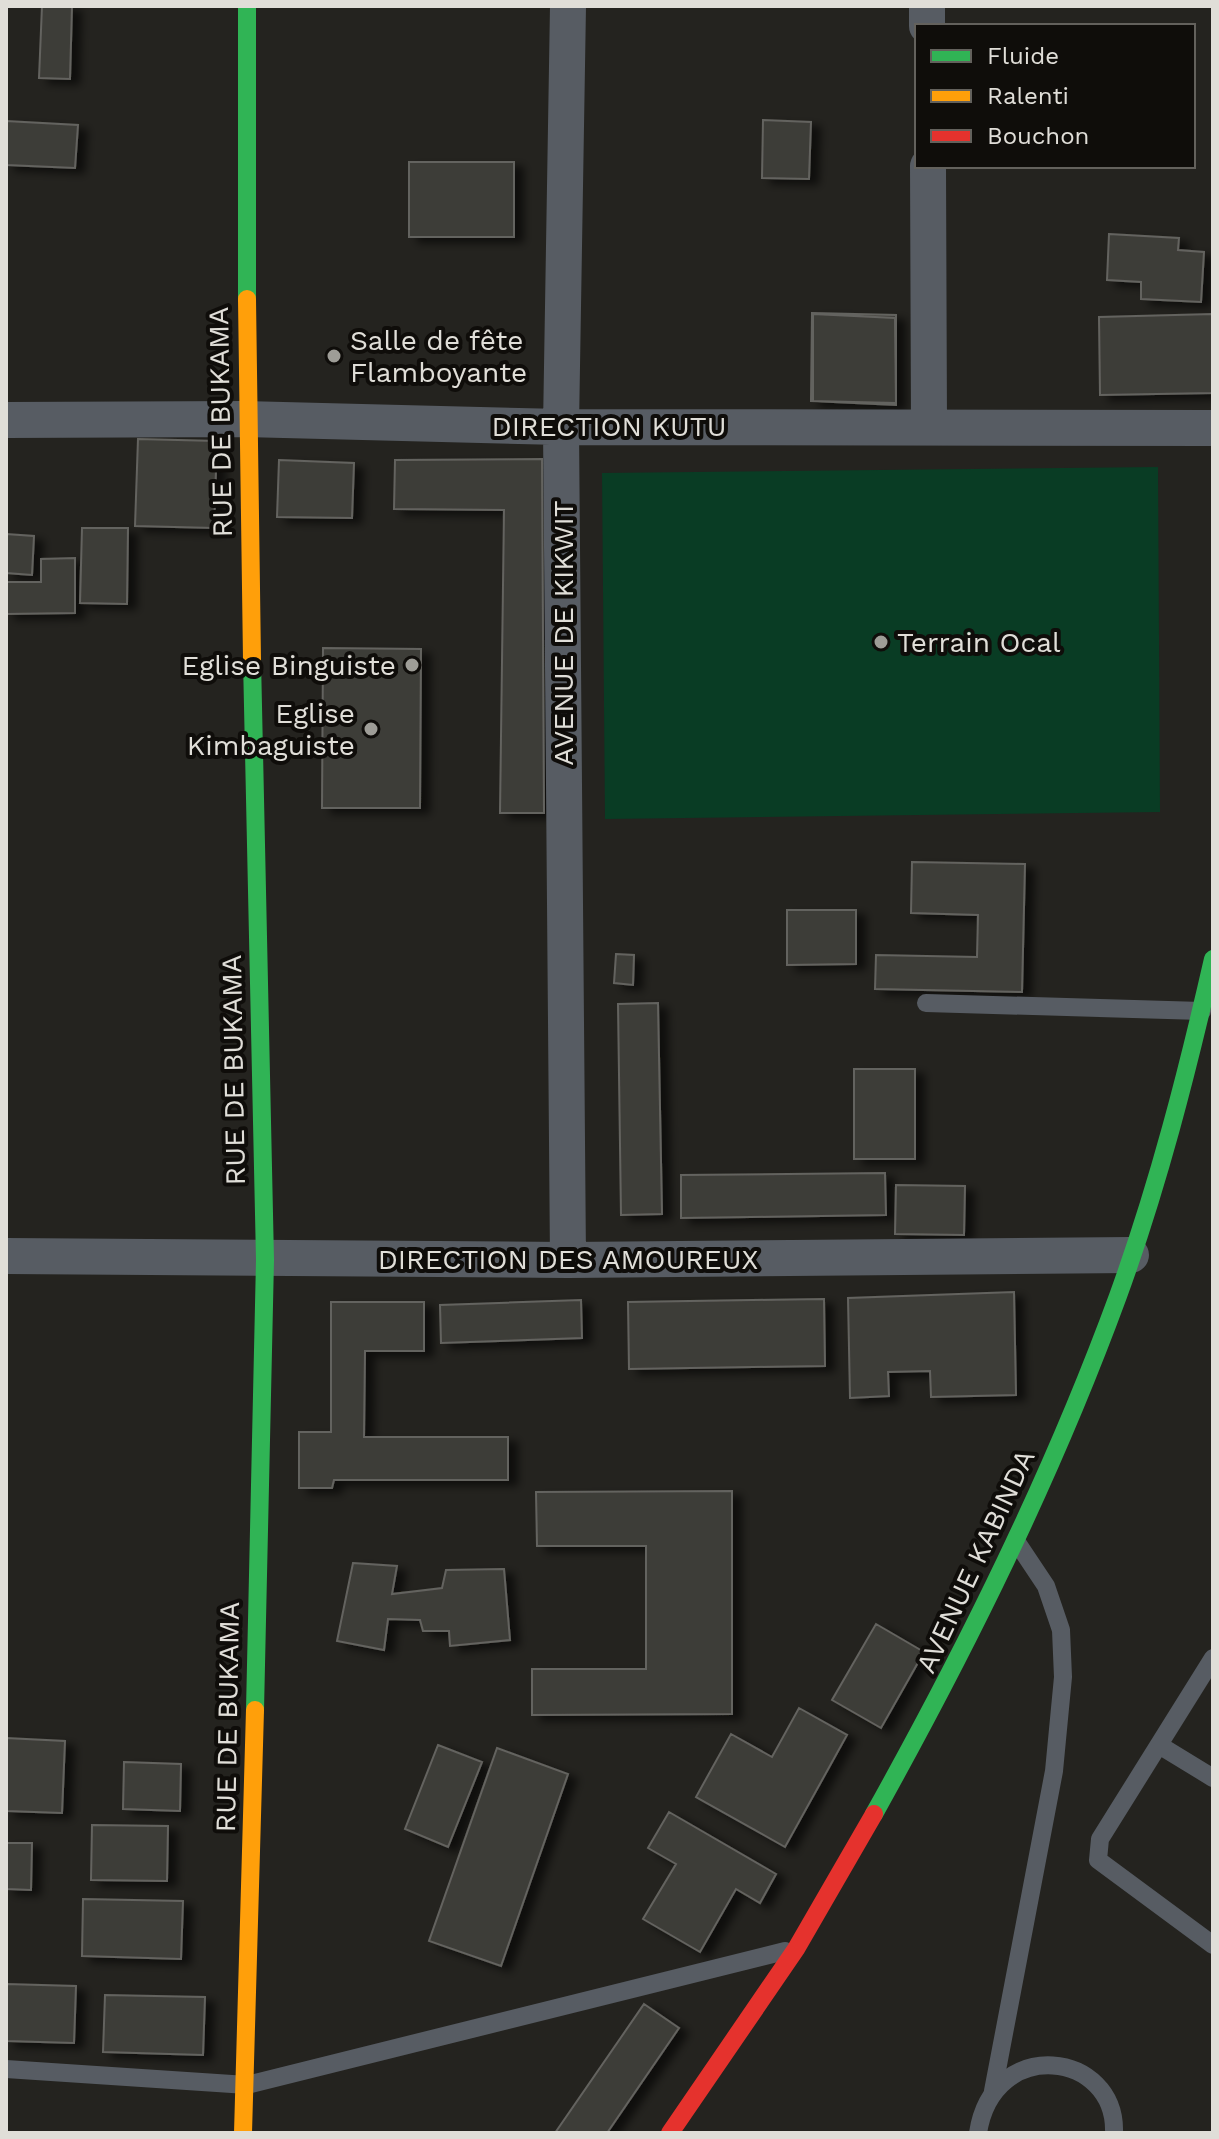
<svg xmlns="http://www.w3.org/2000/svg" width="1219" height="2139" font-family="'Work Sans',sans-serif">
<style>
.green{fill:#093c24}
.building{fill:#3e3d39;stroke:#64635f;stroke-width:2;filter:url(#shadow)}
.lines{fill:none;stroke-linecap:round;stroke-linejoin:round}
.lane{stroke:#575c63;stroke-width:18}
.street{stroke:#575c63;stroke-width:36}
.fast{stroke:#30b455;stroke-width:18}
.slow{stroke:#ff9f0a;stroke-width:18}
.jam{stroke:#e5322d;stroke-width:18}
.poi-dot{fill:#9e9d97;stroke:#0f0d0a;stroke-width:3}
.labels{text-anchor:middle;stroke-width:8;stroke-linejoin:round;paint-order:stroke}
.poi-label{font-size:28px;fill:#e0ded8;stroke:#0f0d0a;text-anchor:start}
.street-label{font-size:28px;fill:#e0ded8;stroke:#0f0d0a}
</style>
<defs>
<filter id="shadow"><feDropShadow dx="9" dy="5" stdDeviation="4" flood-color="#0009"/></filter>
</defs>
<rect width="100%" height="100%" fill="#24231f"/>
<!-- green -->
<path class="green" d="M 1158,467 L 1160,812 L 605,819 L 602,473 Z"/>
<!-- building -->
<path class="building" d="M 42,6 L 72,6 L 70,79 L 39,78 Z
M 763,120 L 811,122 L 809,179 L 762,178 Z
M 6,121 L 78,125 L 75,168 L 6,165 Z
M 409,162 L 514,162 L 514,237 L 409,237 Z
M 1109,234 L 1179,238 L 1178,250 L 1204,252 L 1201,302 L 1141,299 L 1141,282 L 1107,280 Z
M 812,313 L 896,315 L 896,403 L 811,401 Z
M 813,314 L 895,318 L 896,405 L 813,401 Z
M 1213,314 L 1213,393 L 1100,395 L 1099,317 Z
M 138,439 L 217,441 L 214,528 L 135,526 Z
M 542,459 L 544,813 L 500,813 L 504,510 L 394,509 L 395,460 Z
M 279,460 L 354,463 L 352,518 L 277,517 Z
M 82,528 L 128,528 L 127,604 L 80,603 Z
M 6,534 L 34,536 L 32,575 L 6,573 Z
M 75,558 L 75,613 L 6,614 L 6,582 L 41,582 L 41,559 Z
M 323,648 L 421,649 L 420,808 L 322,808 Z
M 912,862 L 1025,864 L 1022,992 L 875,989 L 876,955 L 977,957 L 978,915 L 911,913 Z
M 787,910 L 856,910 L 856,964 L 787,965 Z
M 616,954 L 634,955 L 633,985 L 614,983 Z
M 658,1003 L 662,1214 L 621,1215 L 618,1004 Z
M 854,1069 L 915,1069 L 915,1159 L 854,1159 Z
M 885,1173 L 886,1215 L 681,1218 L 681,1175 Z
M 896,1185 L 965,1186 L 964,1235 L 895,1234 Z
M 1014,1292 L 1016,1395 L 931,1397 L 930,1371 L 888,1372 L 889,1396 L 850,1398 L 848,1298 Z
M 824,1299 L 825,1366 L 629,1369 L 628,1302 Z
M 581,1300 L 582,1338 L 441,1343 L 440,1305 Z
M 331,1302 L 424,1302 L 424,1351 L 365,1351 L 364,1437 L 508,1437 L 508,1480 L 334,1480 L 332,1488 L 299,1488 L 299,1432 L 331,1432 Z
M 732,1491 L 732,1714 L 532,1715 L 532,1669 L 646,1669 L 646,1546 L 537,1546 L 536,1492 Z
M 353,1563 L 397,1566 L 392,1594 L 442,1588 L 446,1570 L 504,1569 L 510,1640 L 450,1646 L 449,1631 L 423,1631 L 420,1620 L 388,1619 L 384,1650 L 337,1641 Z
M 876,1624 L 924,1652 L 881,1728 L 832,1700 Z
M 799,1708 L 847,1735 L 785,1847 L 696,1797 L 731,1734 L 772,1757 Z
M 6,1738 L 65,1741 L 62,1813 L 6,1811 Z
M 438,1745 L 482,1762 L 448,1847 L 405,1829 Z
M 497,1748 L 568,1774 L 501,1966 L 429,1941 Z
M 124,1762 L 181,1764 L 180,1811 L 123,1809 Z
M 669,1812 L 776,1874 L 760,1903 L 736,1889 L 700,1952 L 643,1919 L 676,1864 L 648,1848 Z
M 92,1825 L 168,1826 L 167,1881 L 91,1880 Z
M 6,1843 L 32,1843 L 31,1890 L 6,1889 Z
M 83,1899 L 183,1901 L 181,1959 L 82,1956 Z
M 6,1984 L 76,1986 L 74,2043 L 6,2041 Z
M 105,1995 L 205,1997 L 203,2055 L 103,2052 Z
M 644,2004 L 679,2028 L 607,2133 L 555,2133 Z"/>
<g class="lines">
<!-- lane -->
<path class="lane" d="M 926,1003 L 1202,1011
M 1213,1658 L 1100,1839 L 1098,1860 L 1213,1945
M 1159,1745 L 1213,1778
M 6,2069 L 247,2085 L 785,1951
M 993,2091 L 1054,1771 L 1063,1677 L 1061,1630 L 1046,1586 L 1018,1544
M 978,2133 C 993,2035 1117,2051 1114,2133"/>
<!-- street -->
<path class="street" d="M 927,6 L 927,26
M 928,166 L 929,426
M 6,420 L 247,419 L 561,427 L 1213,428
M 6,1256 L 568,1260 L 1131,1255
M 568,1260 L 561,427 L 568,6"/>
<!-- fast -->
<path class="fast" d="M 247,6 L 247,299
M 252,660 L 265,1260 L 255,1710
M 874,1814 C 967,1647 1052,1476 1118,1296 C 1158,1186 1187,1073 1213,959"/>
<!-- slow -->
<path class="slow" d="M 247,299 L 252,660
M 243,2133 L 255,1710"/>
<!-- jam -->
<path class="jam" d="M 670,2133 L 796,1949 L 874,1814"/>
</g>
<!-- markers -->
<g class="poi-dot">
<circle cx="334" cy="356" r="8"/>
<circle cx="881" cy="642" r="8"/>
<circle cx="412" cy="665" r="8"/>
<circle cx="371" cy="729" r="8"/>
</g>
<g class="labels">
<!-- poi labels -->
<g class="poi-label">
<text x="350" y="350">Salle de fête<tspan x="350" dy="32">Flamboyante</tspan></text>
<text x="897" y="652">Terrain Ocal</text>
<text x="396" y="675" text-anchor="end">Eglise Binguiste</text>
<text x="355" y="723" text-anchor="end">Eglise<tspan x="355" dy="32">Kimbaguiste</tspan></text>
</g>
<!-- street labels -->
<g class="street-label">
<text transform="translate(220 422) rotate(-91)" y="10">RUE DE BUKAMA</text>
<text x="609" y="436">DIRECTION KUTU</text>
<text transform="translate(563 633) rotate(-90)" y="10">AVENUE DE KIKWIT</text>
<text transform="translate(233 1070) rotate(-91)" y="10">RUE DE BUKAMA</text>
<text x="568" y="1269">DIRECTION DES AMOUREUX</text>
<text transform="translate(975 1561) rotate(-65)" y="10">AVENUE KABINDA</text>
<text transform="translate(227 1717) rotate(-89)" y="10">RUE DE BUKAMA</text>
</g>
</g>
<!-- border -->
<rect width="1219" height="2139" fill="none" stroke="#e0ded8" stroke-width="16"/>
<!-- legend -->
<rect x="915" y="24" width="280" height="144" fill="#0f0d0a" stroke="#63615c" stroke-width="2"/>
<rect x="931" y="50" width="40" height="12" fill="#30b455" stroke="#63615c" stroke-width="2"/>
<text x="987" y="64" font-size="24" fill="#e0ded8">Fluide</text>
<rect x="931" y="90" width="40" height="12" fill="#ff9f0a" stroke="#63615c" stroke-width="2"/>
<text x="987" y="104" font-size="24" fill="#e0ded8">Ralenti</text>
<rect x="931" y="130" width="40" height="12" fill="#e5322d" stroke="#63615c" stroke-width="2"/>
<text x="987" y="144" font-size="24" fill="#e0ded8">Bouchon</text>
</svg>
